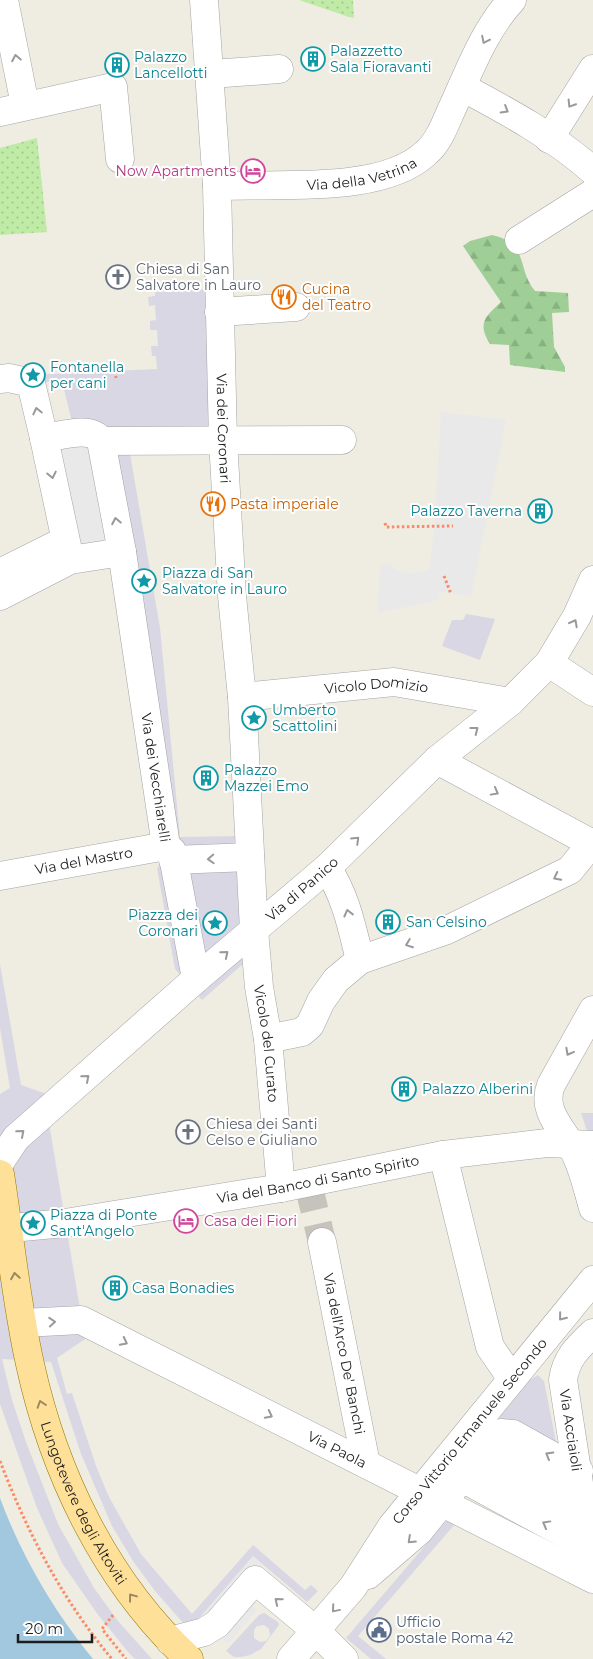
<svg xmlns="http://www.w3.org/2000/svg" width="593" height="1659" font-family="Montserrat,sans-serif">
<style>
.forest{fill:url(#forest-firs)}
.garden{fill:url(#garden-dots)}
.parking{fill:#e9e9e9}
.plaza{fill:#d9d7e4;fill-rule:evenodd}
.water{fill:#a1c8de}
.lines{fill:none;stroke-linecap:round;stroke-linejoin:round}
.minor-tunnel{stroke:#c5c3bb;stroke-width:28;stroke-dasharray:28 14;stroke-linecap:butt}
.minor-casing{stroke:#a4a4a4;stroke-width:29}
.major-casing{stroke:#967900;stroke-width:29}
.path{stroke:#fd8965;stroke-width:3;stroke-dasharray:2.5 2.5;stroke-linecap:butt}
.minor{stroke:#fff;stroke-width:28}
.major{stroke:#fee098;stroke-width:28}
.oneway{stroke:#999}
.oneway2{stroke:#998861}
.labels{text-anchor:middle;stroke-width:4;stroke-linejoin:round;paint-order:stroke}
.culture-label{font-size:14px;fill:#0d838f;stroke:#fff;text-anchor:start}
.street-label{font-size:14px;fill:#1d1d1d;stroke:#fff}
.hotel-label{font-size:14px;fill:#b23c85;stroke:#fff;text-anchor:end}
.worship-label{font-size:14px;fill:#5b616d;stroke:#fff;text-anchor:start}
.food-label{font-size:14px;fill:#c56008;stroke:#fff;text-anchor:start}
.service-label{font-size:14px;fill:#4e5e75;stroke:#fff;text-anchor:start}
</style>
<defs>
<pattern id="forest-firs" width="22" height="20" patternUnits="userSpaceOnUse" patternTransform="scale(1.25)"><rect width="22" height="20" fill="#9fcf96"/><path d="M5 1l3.5 6h-7zM16 11l3.5 6h-7z" fill="#88b181"/></pattern>
<pattern id="garden-dots" width="8" height="8" patternUnits="userSpaceOnUse" patternTransform="scale(1.25)"><rect width="8" height="8" fill="#bfeba6"/><path d="M2 2h.1M6 6h.1" fill="none" stroke="#a4c98e" stroke-width="1.8" stroke-linecap="round"/></pattern>
</defs>
<rect width="100%" height="100%" fill="#efece2"/>
<!-- forest -->
<path class="forest" d="M 492,235 C 530,244 516,268 535,291 L 568,293 L 569,312 L 552,313 L 554,347 L 565,367 L 565,372 L 510,365 L 509,345 L 490,344 C 477,323 485,317 501,302 L 463,246 L 470,241 Z"/>
<!-- garden -->
<path class="garden" d="M 299,0 L 353,0 L 354,18 L 349,17 Z
M 37,138 L 47,232 L 0,235 L 0,148 Z"/>
<!-- parking -->
<path class="parking" d="M 441,412 L 506,420 L 471,596 L 440,592 L 438,600 L 378,613 L 380,565 L 389,564 L 398,570 L 410,573 L 423,572 L 429,569 L 435,521 Z
M 90,437 L 112,544 L 74,551 L 53,446 Z
M 253,1556 L 262,1564 L 210,1624 L 201,1616 Z
M 250,1603 L 257,1610 L 228,1644 L 221,1638 Z"/>
<!-- plaza -->
<path class="plaza" d="M 210,289 L 225,440 L 129,448 L 160,628 L 180,837 L 240,836 L 251,957 L 202,1000 L 175,969 L 157,868 L 174,845 L 120,487 L 73,426 L 62,381 L 31,383 L 8,376 L 157,369 L 156,356 L 152,356 L 151,346 L 158,346 L 157,330 L 150,330 L 150,321 L 156,320 L 155,305 L 149,306 L 148,297 L 155,296 L 155,292 Z
M 466,614 L 495,619 L 480,660 L 442,646 L 452,620 L 463,620 Z
M 0,964 L 21,1085 L 44,1093 L 85,1339 L 57,1358 L 67,1394 L 72,1393 L 96,1466 L 109,1497 L 141,1554 L 192,1614 L 253,1545 L 305,1590 L 311,1585 L 318,1591 L 307,1602 L 253,1556 L 194,1624 L 185,1625 L 155,1591 L 133,1561 L 112,1526 L 81,1454 L 51,1362 L 2,1359 L 12,1400 L 26,1442 L 58,1524 L 94,1588 L 118,1621 L 152,1659 L 135,1659 L 128,1652 L 96,1612 L 62,1563 L 37,1508 L 0,1404 L 0,1094 L 10,1088 L 0,1028 Z
M 581,1113 L 593,1113 L 593,1138 L 589,1137 Z
M 538,1375 L 544,1381 L 557,1447 L 499,1418 L 528,1381 Z
M 447,1520 L 455,1524 L 358,1636 L 386,1659 L 371,1659 L 346,1638 Z
M 264,1613 L 278,1622 L 279,1625 L 261,1649 L 250,1655 L 241,1657 L 234,1657 L 226,1651 L 259,1615 ZM 264,1625 L 269,1629 L 270,1636 L 266,1641 L 260,1642 L 254,1638 L 254,1630 L 257,1626 Z"/>
<!-- water -->
<path class="water" d="M 0,1498 C 21,1555 54,1612 93,1659 L 0,1659 Z"/>
<g class="lines">
<!-- minor-tunnel -->
<path class="minor-tunnel" d="M 308,1183 L 322,1242"/>
<!-- minor casing -->
<g class="minor-casing">
<g id="minor">
<path d="M 4,0 L 25,105"/>
<path id="s1" d="M 204,0 L 217,186 L 223,440 L 232,596 L 242,697 L 254,930 L 259,987 L 268,1039 L 281,1188"/>
<path d="M 211,74 L 279,69"/>
<path d="M 462,87 C 507,111 555,137 593,171"/>
<path d="M 0,112 L 113,87 L 120,159"/>
<path d="M 549,139 L 593,69"/>
<path id="s2" d="M 217,186 C 276,183 383,195 427,152 C 438,142 444,127 450,113 C 468,75 483,31 512,0"/>
<path d="M 519,240 L 593,193"/>
<path d="M 219,312 L 296,307"/>
<path d="M 0,379 L 9,378 L 31,383 L 44,438"/>
<path d="M 101,441 L 342,440"/>
<path id="s3" d="M 122,552 L 166,846 L 172,851 L 196,979"/>
<path d="M 0,573 L 62,542"/>
<path d="M 0,596 L 70,560 L 122,552 L 101,441 C 91,425 61,436 44,438 L 70,560"/>
<path d="M 549,663 L 593,692"/>
<path id="s4" d="M 242,697 L 394,682 L 510,702"/>
<path d="M 437,760 L 589,842 L 593,842"/>
<path d="M 173,860 L 250,857"/>
<path d="M 327,868 C 346,896 352,928 360,960"/>
<path id="s5" d="M 0,876 L 166,846"/>
<path d="M 593,1010 L 551,1085 C 540,1113 566,1131 576,1155 C 584,1172 588,1190 593,1208"/>
<path d="M 268,1039 L 302,1032 L 310,1025 L 321,1001 L 336,980 L 360,960 L 447,930 L 570,870 L 586,850 L 589,842"/>
<path d="M 443,1155 L 490,1347 L 512,1379"/>
<path id="s6" d="M 0,1162 L 16,1138 L 196,979 L 327,868 L 437,760 L 510,702 L 549,663 L 577,616 L 593,580"/>
<path id="s7" d="M 0,1229 L 65,1223 L 281,1188 L 443,1155 L 547,1143 L 593,1145"/>
<path id="s8" d="M 322,1242 L 366,1464"/>
<path id="s9" d="M 23,1323 L 81,1320 L 593,1579"/>
<path id="s10" d="M 593,1333 C 578,1347 566,1358 563,1380 L 593,1574"/>
<path d="M 490,1443 L 582,1496"/>
<path d="M 477,1460 L 585,1520"/>
<path d="M 462,1478 L 589,1547"/>
<path d="M 368,1575 L 419,1531 L 490,1443 L 501,1433 L 513,1434 L 579,1471"/>
<path d="M 170,1641 L 204,1632 L 217,1624 L 255,1580 L 316,1631 L 344,1659"/>
<path id="s11" d="M 291,1659 L 353,1587 L 392,1526 L 593,1280"/>
</g>
</g>
<!-- major casing -->
<g class="major-casing">
<g id="major">
<path id="s12" d="M 0,1174 C 10,1237 16,1302 30,1364 C 54,1474 106,1582 189,1659"/>
</g>
</g>
<!-- path -->
<path class="path" d="M 115,371 L 116,378
M 385,523 L 386,527 L 453,526
M 444,576 L 451,594
M 0,1461 C 27,1532 63,1601 112,1659
M 113,1615 L 102,1629 L 126,1659"/>
<!-- minor -->
<use href="#minor" class="minor"/>
<!-- major -->
<use href="#major" class="major"/>
</g>
<!-- one-way arrows -->
<defs><path id="oneway-chevron" d="M-2-3.5L2.5 0L-2 3.5" fill="none" stroke-width="1.6" stroke-linecap="round" stroke-linejoin="round" transform="scale(1.25)"/></defs>
<g class="oneway">
<use href="#oneway-chevron" transform="translate(485 40) rotate(116)"/>
<use href="#oneway-chevron" transform="translate(16 58) rotate(-101)"/>
<use href="#oneway-chevron" transform="translate(571 104) rotate(122)"/>
<use href="#oneway-chevron" transform="translate(505 110) rotate(31)"/>
<use href="#oneway-chevron" transform="translate(37 411) rotate(-103)"/>
<use href="#oneway-chevron" transform="translate(52 475) rotate(78)"/>
<use href="#oneway-chevron" transform="translate(116 521) rotate(-101)"/>
<use href="#oneway-chevron" transform="translate(574 623) rotate(-62)"/>
<use href="#oneway-chevron" transform="translate(475 730) rotate(-38)"/>
<use href="#oneway-chevron" transform="translate(495 792) rotate(29)"/>
<use href="#oneway-chevron" transform="translate(356 840) rotate(-44)"/>
<use href="#oneway-chevron" transform="translate(211 859) rotate(177)"/>
<use href="#oneway-chevron" transform="translate(557 877) rotate(153)"/>
<use href="#oneway-chevron" transform="translate(348 913) rotate(-104)"/>
<use href="#oneway-chevron" transform="translate(409 944) rotate(159)"/>
<use href="#oneway-chevron" transform="translate(225 954) rotate(-40)"/>
<use href="#oneway-chevron" transform="translate(569 1052) rotate(119)"/>
<use href="#oneway-chevron" transform="translate(86 1078) rotate(-41)"/>
<use href="#oneway-chevron" transform="translate(21 1133) rotate(-41)"/>
<use href="#oneway-chevron" transform="translate(562 1317) rotate(129)"/>
<use href="#oneway-chevron" transform="translate(52 1322) rotate(-4)"/>
<use href="#oneway-chevron" transform="translate(124 1342) rotate(27)"/>
<use href="#oneway-chevron" transform="translate(269 1415) rotate(27)"/>
<use href="#oneway-chevron" transform="translate(549 1455) rotate(-150)"/>
<use href="#oneway-chevron" transform="translate(546 1524) rotate(-151)"/>
<use href="#oneway-chevron" transform="translate(411 1540) rotate(137)"/>
<use href="#oneway-chevron" transform="translate(278 1601) rotate(-140)"/>
<use href="#oneway-chevron" transform="translate(335 1609) rotate(130)"/>
</g>
<g class="oneway2">
<use href="#oneway-chevron" transform="translate(15 1276) rotate(-99)"/>
<use href="#oneway-chevron" transform="translate(41 1404) rotate(-108)"/>
<use href="#oneway-chevron" transform="translate(132 1597) rotate(-127)"/>
</g>
<!-- icons -->
<defs>
<g id="building-ring" transform="scale(1.25)"><circle r="9.5" fill="#fff" stroke="#0f9aa8" stroke-width="1.5"/><path d="M-4-6H4V6H1V3H-1V6H-4ZM-2.5-4.3h1.7v1.8h-1.7ZM.8-4.3h1.7v1.8H.8ZM-2.5-1h1.7V.8h-1.7ZM.8-1h1.7V.8H.8Z" fill="#0f9aa8"/></g>
<g id="hotel-ring" transform="scale(1.25)"><circle r="9.5" fill="#fff" stroke="#d1479c" stroke-width="1.5"/><path d="M-6-4.5h1.5V1H6V5H4.5V3h-9V5H-6ZM-4 0a1.8 1.8 0 1 1 3.6 0ZM.5 0V-2.5h3Q6-2.5 6 0Z" fill="#d1479c"/></g>
<g id="church-ring" transform="scale(1.25)"><circle r="9.5" fill="#fff" stroke="#6b7280" stroke-width="1.5"/><path d="M-1.2-6h2.4v3.5h3.3v2.4h-3.3V6h-2.4V-.1h-3.3v-2.4h3.3Z" fill="#6b7280"/></g>
<g id="restaurant-ring" transform="scale(1.25)"><circle r="9.5" fill="#fff" stroke="#e8710a" stroke-width="1.5"/><path d="M-5-6h1v4h1v-4h1v4h1v-4h1v5L-1.5 .5V6h-2V.5L-5-1ZM5-6V6H3V1.5H1.5Q1.5-4 5-6Z" fill="#e8710a"/></g>
<g id="sight-ring" transform="scale(1.25)"><circle r="9.5" fill="#fff" stroke="#0f9aa8" stroke-width="1.5"/><path d="M0-6L1.8-2.2L6-1.7L2.9 1.2L3.7 5.4L0 3.3L-3.7 5.4L-2.9 1.2L-6-1.7L-1.8-2.2Z" fill="#0f9aa8"/></g>
<g id="civic-ring" transform="scale(1.25)"><circle r="9.5" fill="#fff" stroke="#5c6f8a" stroke-width="1.5"/><path d="M-.6-6.5H3V-4.5H.6V-3L4-1V1h2V6H-6V1h2V-1L-.6-3ZM-1.2 2.5V6h2.4V2.5Z" fill="#5c6f8a"/></g>
</defs>
<g fill-rule="evenodd">
<use href="#building-ring" x="313" y="59"/>
<use href="#building-ring" x="117" y="65"/>
<use href="#hotel-ring" x="253" y="171"/>
<use href="#church-ring" x="118" y="277"/>
<use href="#restaurant-ring" x="284" y="297"/>
<use href="#sight-ring" x="33" y="375"/>
<use href="#restaurant-ring" x="213" y="504"/>
<use href="#building-ring" x="540" y="511"/>
<use href="#sight-ring" x="144" y="581"/>
<use href="#sight-ring" x="254" y="718"/>
<use href="#building-ring" x="206" y="778"/>
<use href="#building-ring" x="388" y="922"/>
<use href="#sight-ring" x="215" y="923"/>
<use href="#building-ring" x="404" y="1089"/>
<use href="#church-ring" x="188" y="1132"/>
<use href="#hotel-ring" x="186" y="1221"/>
<use href="#sight-ring" x="33" y="1223"/>
<use href="#building-ring" x="115" y="1288"/>
<use href="#civic-ring" x="379" y="1630"/>
</g>
<g class="labels">
<!-- culture labels -->
<g class="culture-label">
<text x="330" y="56">Palazzetto<tspan x="330" dy="16">Sala Fioravanti</tspan></text>
<text x="134" y="62">Palazzo<tspan x="134" dy="16">Lancellotti</tspan></text>
<text x="50" y="372">Fontanella<tspan x="50" dy="16">per cani</tspan></text>
<text x="522" y="516" text-anchor="end">Palazzo Taverna</text>
<text x="162" y="578">Piazza di San<tspan x="162" dy="16">Salvatore in Lauro</tspan></text>
<text x="272" y="715">Umberto<tspan x="272" dy="16">Scattolini</tspan></text>
<text x="224" y="775">Palazzo<tspan x="224" dy="16">Mazzei Emo</tspan></text>
<text x="198" y="920" text-anchor="end">Piazza dei<tspan x="198" dy="16">Coronari</tspan></text>
<text x="406" y="927">San Celsino</text>
<text x="422" y="1094">Palazzo Alberini</text>
<text x="50" y="1220">Piazza di Ponte<tspan x="50" dy="16">Sant'Angelo</tspan></text>
<text x="132" y="1293">Casa Bonadies</text>
</g>
<!-- street labels -->
<g class="street-label">
<text dy="5" stroke="none"><textPath href="#s2" startOffset="146">Via della Vetrina</textPath></text>
<text dy="5" stroke="none"><textPath href="#s1" startOffset="429">Via dei Coronari</textPath></text>
<text dy="5" stroke="none"><textPath href="#s4" startOffset="135">Vicolo Domizio</textPath></text>
<text dy="5" stroke="none"><textPath href="#s3" startOffset="228">Via dei Vecchiarelli</textPath></text>
<text dy="5" stroke="none"><textPath href="#s5" startOffset="85">Via del Mastro</textPath></text>
<text dy="5" stroke="none"><textPath href="#s6" startOffset="408">Via di Panico</textPath></text>
<text dy="5" stroke="none"><textPath href="#s1" startOffset="1046">Vicolo del Curato</textPath></text>
<text dy="5" stroke="none"><textPath href="#s7" startOffset="322">Via del Banco di Santo Spirito</textPath></text>
<text dy="5" stroke="none"><textPath href="#s8" startOffset="114">Via dell'Arco De' Banchi</textPath></text>
<text dy="5" stroke="none"><textPath href="#s10" startOffset="108">Via Acciaioli</textPath></text>
<text dy="5" stroke="none"><textPath href="#s11" startOffset="290">Corso Vittorio Emanuele Secondo</textPath></text>
<text dy="5" stroke="none"><textPath href="#s9" startOffset="345">Via Paola</textPath></text>
<text dy="5" stroke="none"><textPath href="#s12" startOffset="342">Lungotevere degli Altoviti</textPath></text>
</g>
<!-- hotel labels -->
<g class="hotel-label">
<text x="236" y="176">Now Apartments</text>
<text x="204" y="1226" text-anchor="start">Casa dei Fiori</text>
</g>
<!-- worship labels -->
<g class="worship-label">
<text x="136" y="274">Chiesa di San<tspan x="136" dy="16">Salvatore in Lauro</tspan></text>
<text x="206" y="1129">Chiesa dei Santi<tspan x="206" dy="16">Celso e Giuliano</tspan></text>
</g>
<!-- food labels -->
<g class="food-label">
<text x="302" y="294">Cucina<tspan x="302" dy="16">del Teatro</tspan></text>
<text x="230" y="509">Pasta imperiale</text>
</g>
<!-- service labels -->
<g class="service-label">
<text x="396" y="1627">Ufficio<tspan x="396" dy="16">postale Roma 42</tspan></text>
</g>
</g>
<!-- scale -->
<path d="M18 1634v8h74v-8" fill="none" stroke="#1d1d1d" stroke-width="2.5"/>
<text x="25" y="1634" font-size="15" fill="#1d1d1d" stroke="#ffffff" stroke-width="4" paint-order="stroke">20 m</text>
</svg>
